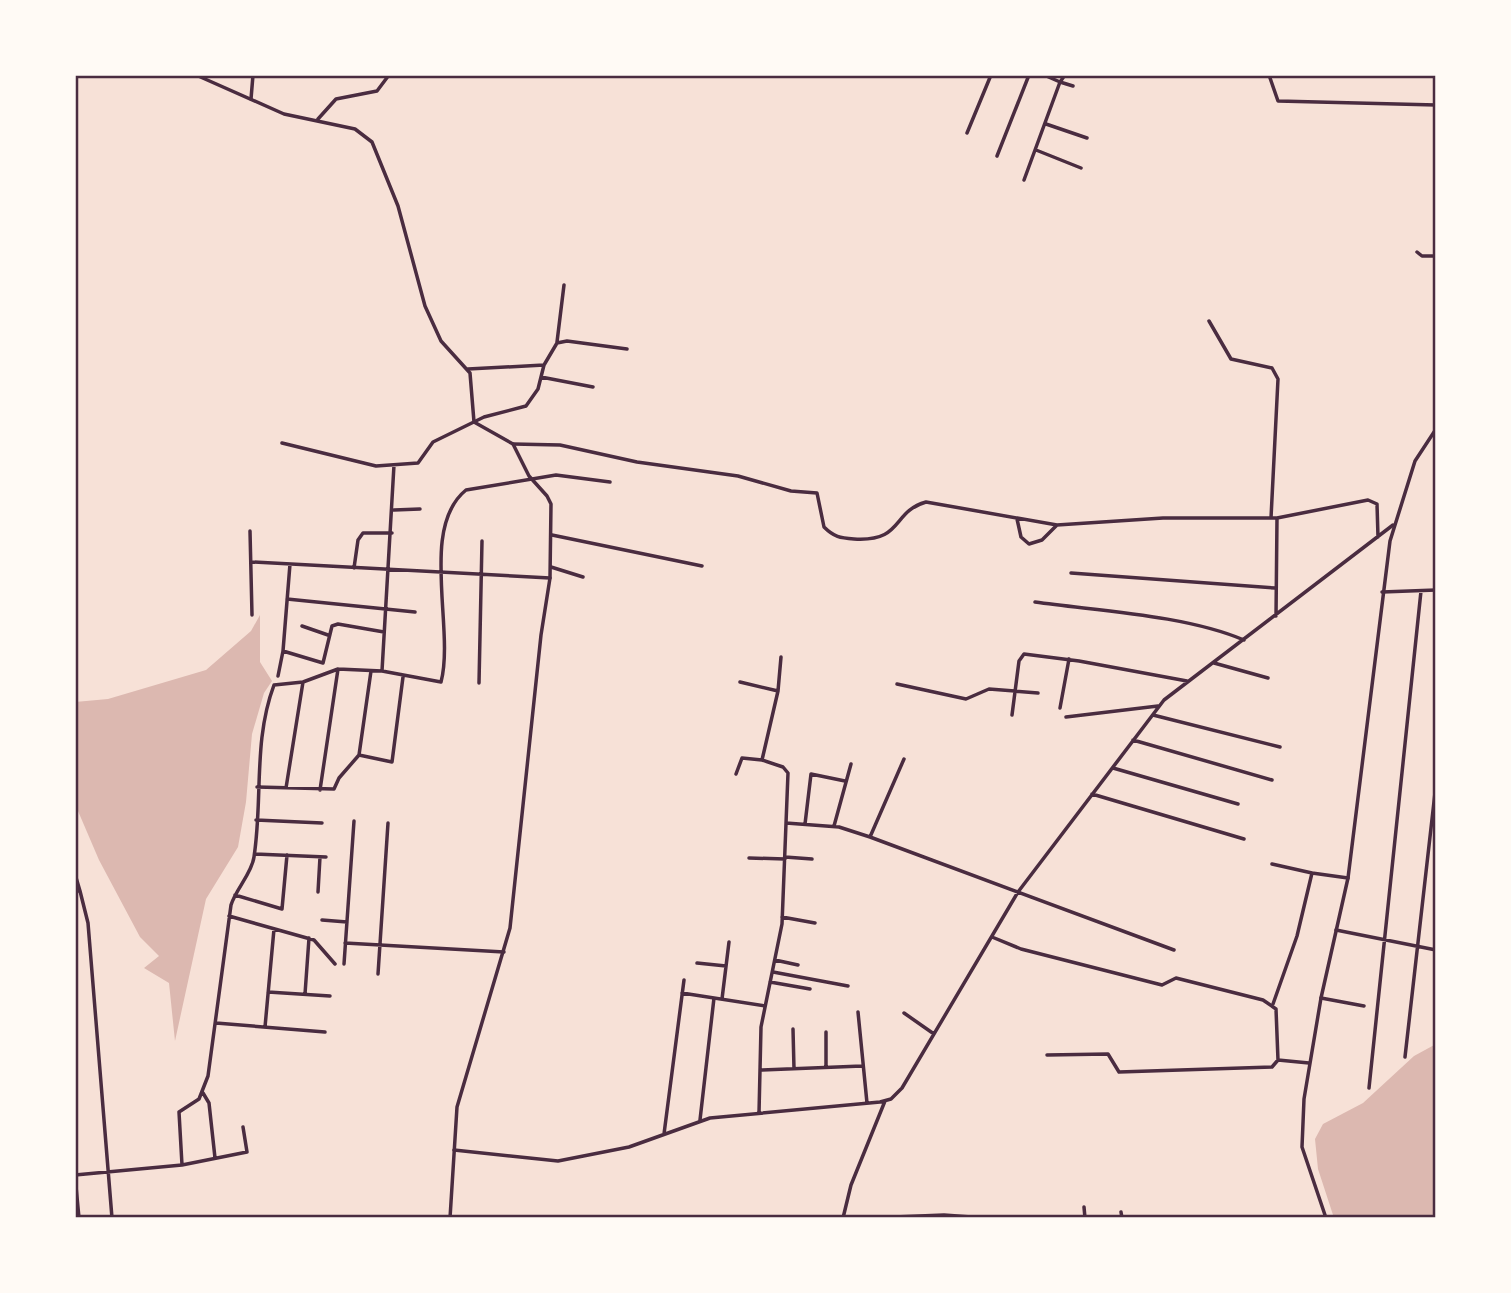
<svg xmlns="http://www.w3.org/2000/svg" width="1511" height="1293" font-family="'Roboto Condensed',sans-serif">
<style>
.water{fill:#dcb8b0}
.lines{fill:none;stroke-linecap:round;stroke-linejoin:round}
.minor{stroke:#4a2c40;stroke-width:3.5}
.tertiary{stroke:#4a2c40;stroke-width:3.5}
.neatline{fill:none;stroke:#4a2c40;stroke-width:2.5}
</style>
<rect width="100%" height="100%" fill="#f7e1d7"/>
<!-- water -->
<path class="water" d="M 260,615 L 260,662 L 272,681 L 264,693 L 252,734 L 246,802 L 238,847 L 206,899 L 175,1041 L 169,983 L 144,968 L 159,956 L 140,937 L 99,860 L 75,804 L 75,702 L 108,699 L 206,670 L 251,631 Z
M 1436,1044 L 1436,1218 L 1334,1218 L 1318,1169 L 1315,1139 L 1323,1124 L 1363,1103 L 1414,1056 Z"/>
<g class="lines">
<!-- minor -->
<path class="minor" d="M 1044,75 L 1060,82 L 1065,75
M 1269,75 L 1278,101 L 1436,105
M 251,99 L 253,75
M 318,119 L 336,99 L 377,91 L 389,75
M 1046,124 L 1087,138
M 967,133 L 991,75
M 1036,150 L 1081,168
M 997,156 L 1029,75
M 1024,180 L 1060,82 L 1073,86
M 1417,252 L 1422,256 L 1436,256
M 1209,321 L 1231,359 L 1272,368 L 1278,379 L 1271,518
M 557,342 L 564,285
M 468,369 L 544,365 L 557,343 L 567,341 L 627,349
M 541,377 L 593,387
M 282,443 L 376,466 L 418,463 L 433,442 L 484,417 L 526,406 L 538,389 L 544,365
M 513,444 L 560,445 L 637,462 L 738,476 L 791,491 L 817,493 L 824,527 C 834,537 840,538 854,539 C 904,542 891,512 926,502 L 1057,525 L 1163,518 L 1277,518 L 1368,500 L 1377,504 L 1378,537
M 394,510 L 420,509
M 1017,519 L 1021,537 L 1029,544 L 1042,540 L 1057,525
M 250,531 L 252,615
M 552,535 L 702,566
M 252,562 L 550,578
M 551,567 L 583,577
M 354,568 L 358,540 L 363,533 L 392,533
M 1071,573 L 1275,588
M 1382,592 L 1436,590
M 287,599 L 415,612
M 1035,602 C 1099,611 1185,615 1244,640
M 1276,616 L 1277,518
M 302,626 L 328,635
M 283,651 L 323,663 L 332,626 L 338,624 L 384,632
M 1214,663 L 1268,678
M 382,671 L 394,465
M 278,676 L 283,651 L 290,564
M 740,682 L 778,691
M 479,683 L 482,541
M 897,684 L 966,699 L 989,689 L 1038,693
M 1060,708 L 1069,659
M 1012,715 L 1019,661 L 1024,654 L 1079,661 L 1187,681
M 1153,715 L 1280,747
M 1066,717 L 1158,706
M 1133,740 L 1272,780
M 359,755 L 392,762 L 403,677
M 1113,768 L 1238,804
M 736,774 L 742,758 L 762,760
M 257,787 L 334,789 L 339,778 L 359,755 L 371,671
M 286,788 L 303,682
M 320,790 L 338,669
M 1092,794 L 1244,839
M 256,820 L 322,823
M 786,823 L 839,827 L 870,837 L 1174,950
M 805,824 L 811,774 L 845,781
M 834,826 L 851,764
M 870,837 L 904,759
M 255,854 L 326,857
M 785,857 L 812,859
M 749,858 L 785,859
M 1272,864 L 1312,873
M 75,874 L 80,891
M 75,891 L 80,891 L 88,923 L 112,1218
M 318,892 L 320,857
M 235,895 L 282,909 L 287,855
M 229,916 L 314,940 L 335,964
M 782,917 L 815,923
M 322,920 L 347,922
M 1336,930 L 1436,950
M 992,937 L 1021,949 L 1162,985 L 1176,978 L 1263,1000 L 1276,1009 L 1278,1060
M 345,943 L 504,952
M 775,960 L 798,965
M 697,963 L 726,966
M 344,964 L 354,821
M 773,972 L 848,986
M 378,974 L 388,823
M 770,982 L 810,989
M 268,992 L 330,996
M 682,993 L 765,1006
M 305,994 L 309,938
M 1321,998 L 1364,1006
M 722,999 L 729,942
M 1273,1004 L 1297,936 L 1312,873 L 1348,878
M 858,1012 L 867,1103
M 904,1013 L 934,1034
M 216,1023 L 325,1032
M 265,1027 L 274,929
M 793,1029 L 794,1069
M 826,1032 L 826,1067
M 1047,1055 L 1108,1054 L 1119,1072 L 1272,1067 L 1278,1060 L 1309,1063
M 1405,1057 L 1436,784
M 762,1070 L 862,1066
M 1369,1088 L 1421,591
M 203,1093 L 209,1103 L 215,1158
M 759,1113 L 761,1027 L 782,924 L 788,773 L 783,767 L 762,760 L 778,691 L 781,657
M 700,1120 L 714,998
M 664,1134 L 684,980
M 454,1150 L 558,1161 L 629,1147 L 710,1118 L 880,1102 L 891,1099 L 902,1088 L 1018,892 L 1164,700 L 1393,525
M 182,1165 L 179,1112 L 199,1099 L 208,1076 L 231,905 C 236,889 252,873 254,857 C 263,799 253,741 274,685 L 303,682 L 338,669 L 382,671 L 441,682 C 455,629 419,528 466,490 L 556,475 L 610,482
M 75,1175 L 182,1165 L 247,1152 L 243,1127
M 75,1176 L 79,1218
M 1084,1207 L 1085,1218
M 1121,1212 L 1122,1218
M 843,1218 L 851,1185 L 885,1101
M 869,1218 L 944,1215 L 985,1218"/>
<!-- tertiary -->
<path class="tertiary" d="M 196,75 L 284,114 L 355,129 L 372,142 L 398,206 L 425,306 L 441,341 L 470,373 L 474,422 L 513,444 L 529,476 L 547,496 L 551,504 L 550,578 L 541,635 L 510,928 L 457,1107 L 450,1218
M 1326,1218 L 1302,1147 L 1304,1099 L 1321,998 L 1348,878 L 1390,541 L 1415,461 L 1436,429"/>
</g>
<!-- border -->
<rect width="1511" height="1293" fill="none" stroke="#fffaf5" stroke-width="154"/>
<rect x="77" y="77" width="1357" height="1139" class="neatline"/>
</svg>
